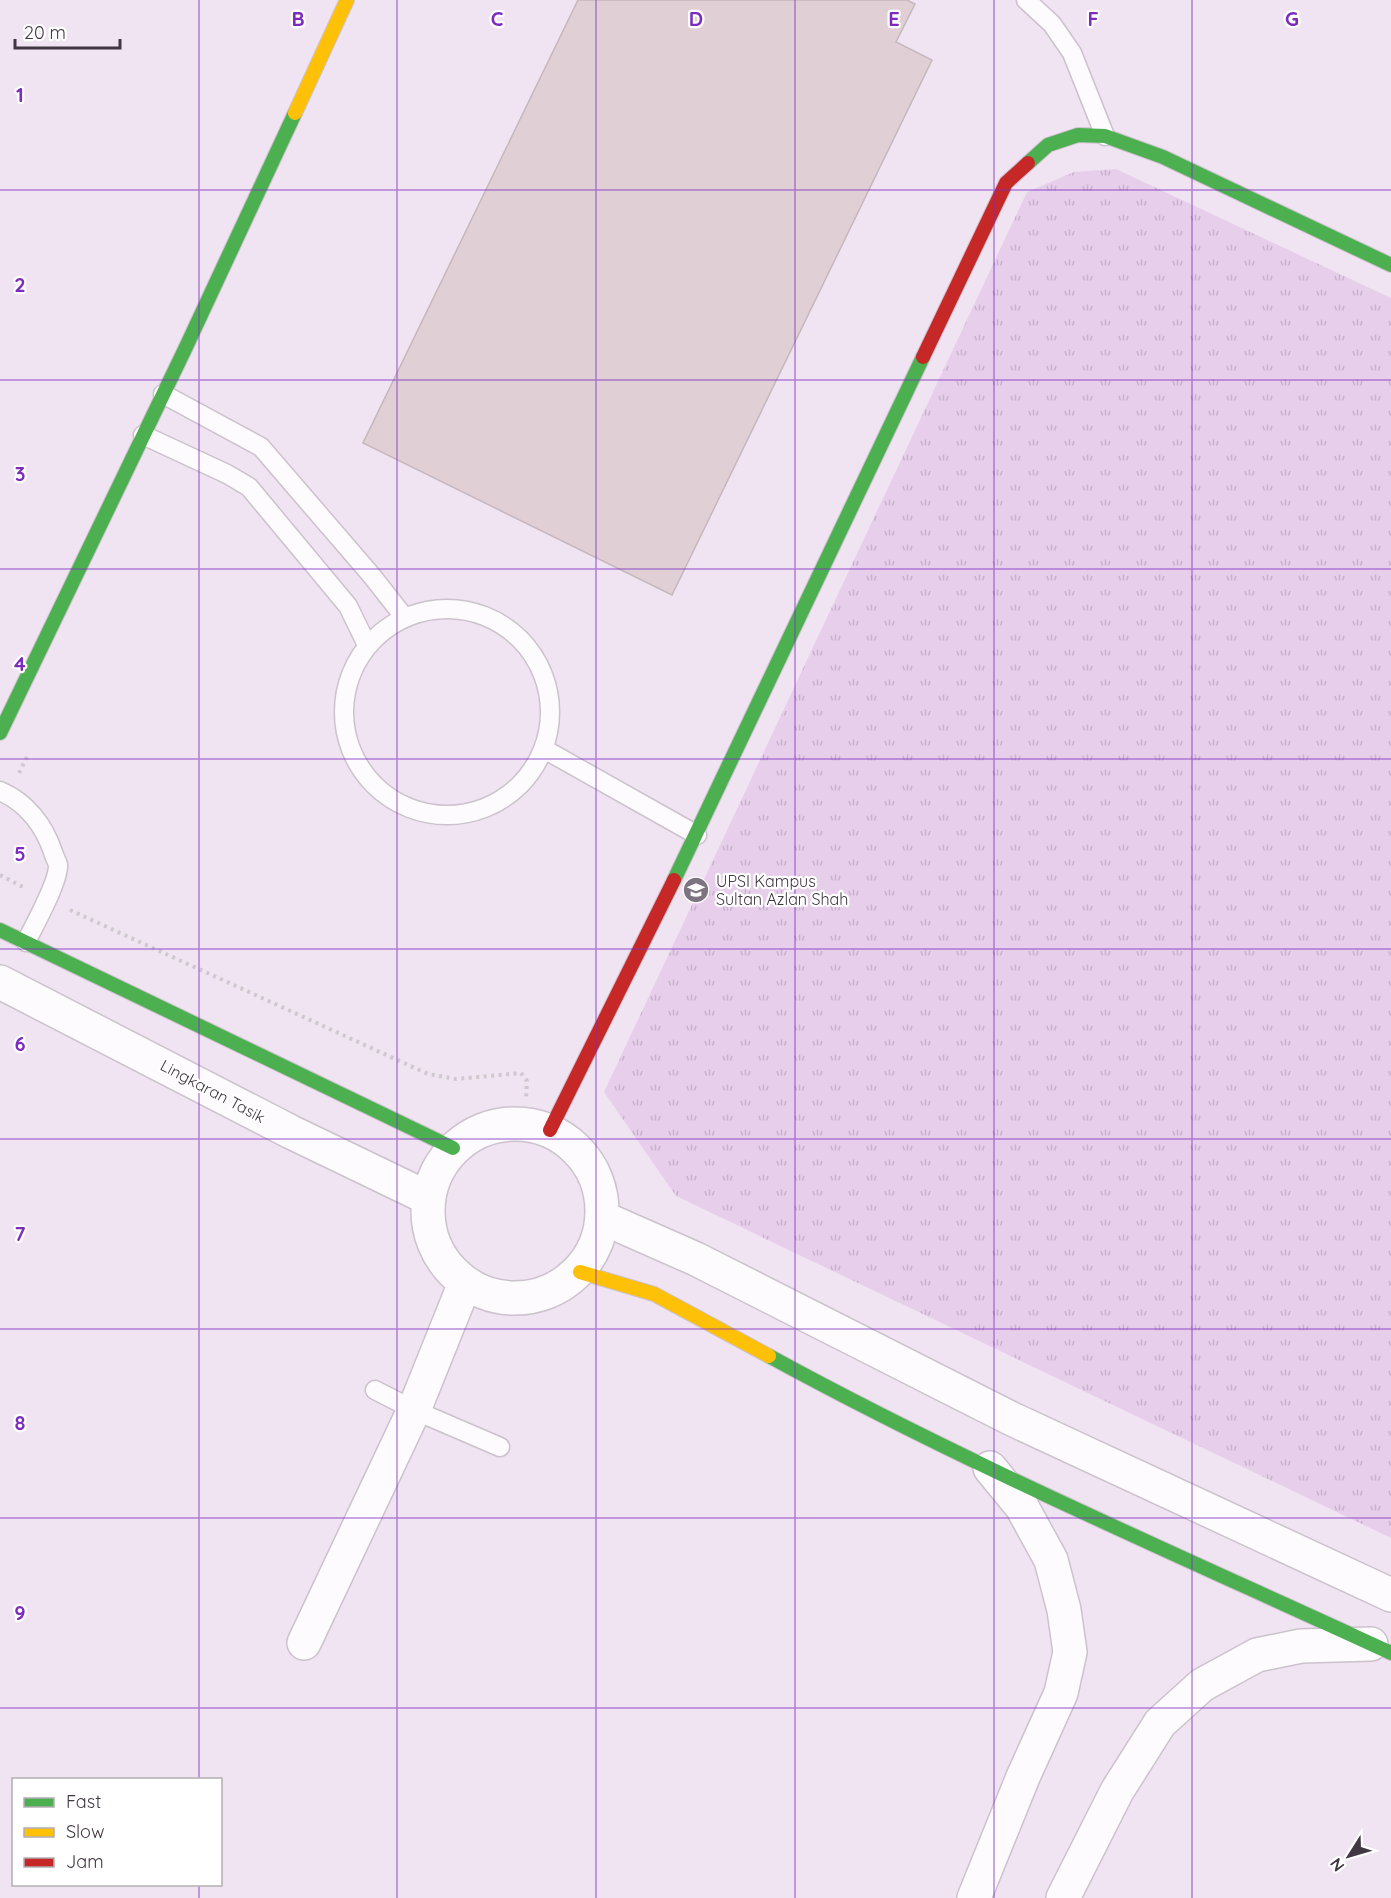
<svg xmlns="http://www.w3.org/2000/svg" width="1391" height="1898" font-family="Quicksand,sans-serif">
<style>
.grass{fill:url(#grass-tufts)}
.building{fill:#e0cfd5;stroke:#c5b8bd;stroke-width:1.5}
.lines{fill:none;stroke-linecap:round;stroke-linejoin:round}
.lane-casing{stroke:#ccc2cd;stroke-width:21}
.street-casing{stroke:#ccc2cd;stroke-width:36}
.fast-casing{stroke:#ccc2cd;stroke-width:16}
.slow-casing{stroke:#ccc2cd;stroke-width:16}
.jam-casing{stroke:#ccc2cd;stroke-width:16}
.path{stroke:#cec9ce;stroke-width:4;stroke-dasharray:3 4.5;stroke-linecap:butt}
.lane{stroke:#fdfbfd;stroke-width:18}
.street{stroke:#fdfbfd;stroke-width:33}
.fast{stroke:#4caf50;stroke-width:14}
.slow{stroke:#ffc107;stroke-width:14}
.jam{stroke:#c62828;stroke-width:14}
.grid{fill:none;stroke:#7b2cbf;stroke-width:1.5;stroke-opacity:0.55}
.labels{text-anchor:middle;stroke-width:4.5;stroke-linejoin:round;paint-order:stroke}
.poi-label{font-size:16px;fill:#413742;stroke:#fff;text-anchor:start}
.street-label{font-size:16px;fill:#413742;stroke:#fff}
.grid-label{font-size:20px;text-anchor:middle;font-weight:bold;fill:#7b2cbf;stroke:#fff;stroke-width:4.5;stroke-linejoin:round;paint-order:stroke}
</style>
<defs>
<pattern id="grass-tufts" width="24" height="20" patternUnits="userSpaceOnUse" patternTransform="scale(1.5)"><rect width="24" height="20" fill="#e7cfeb"/><path d="M3 7l-1-3M5 7V3M7 7l1-3M15 17l-1-3M17 17v-4M19 17l1-3" fill="none" stroke="#c7b2cb"/></pattern>
</defs>
<rect width="100%" height="100%" fill="#f0e3f2"/>
<!-- grass -->
<path class="grass" d="M 1116,169 L 1391,298 L 1391,1538 L 676,1196 L 604,1092 L 1027,192 L 1074,172 Z"/>
<!-- building -->
<path class="building" d="M 578,0 L 907,0 L 915,4 L 896,42 L 932,60 L 672,595 L 363,443 Z"/>
<g class="lines">
<!-- lane casing -->
<g class="lane-casing">
<path id="lane" d="M 1026,0 L 1052,24 L 1072,53 L 1105,136
M 163,394 L 261,447 L 372,576 L 405,618
M 143,435 L 227,474 L 249,487 L 348,606 L 367,645
M344 712a103 103 0 1 1 206 0a103 103 0 1 1-206 0Z
M 544,749 L 697,835
M 0,791 C 26,802 44,825 53,852 C 54,856 57,861 58,865 C 59,881 34,926 26,942
M 375,1390 L 414,1410 L 500,1447"/>
</g>
<!-- street casing -->
<g class="street-casing">
<path id="street" d="M 0,982 L 291,1132 L 428,1198
M428 1211a87 87 0 1 1 174 0a87 87 0 1 1-174 0Z
M 603,1218 L 696,1259 L 1010,1418 L 1391,1595
M 304,1643 L 414,1410 L 465,1283
M 974,1898 L 1023,1777 L 1061,1693 L 1070,1652 L 1064,1610 L 1051,1560 L 1022,1507 L 990,1468
M 1063,1898 L 1117,1791 L 1160,1723 L 1202,1685 L 1257,1655 L 1301,1646 L 1371,1644"/>
</g>
<!-- fast casing -->
<g class="fast-casing">
<path id="fast" d="M 1028,163 L 1048,145 L 1078,135 L 1105,136 L 1163,157 L 1391,265
M 0,733 L 186,347 L 295,113
M 674,880 L 923,357
M 0,930 L 453,1148
M 769,1356 C 970,1466 1183,1557 1391,1653"/>
</g>
<!-- slow casing -->
<g class="slow-casing">
<path id="slow" d="M 295,113 L 347,0
M 580,1272 L 654,1294 L 769,1356"/>
</g>
<!-- jam casing -->
<g class="jam-casing">
<path id="jam" d="M 923,357 L 1006,183 L 1028,163
M 550,1130 L 674,880"/>
</g>
<!-- path -->
<path class="path" d="M 19,773 L 28,755
M 0,875 L 23,887
M 70,910 L 428,1074 L 456,1079 L 521,1073 L 527,1081 L 526,1099"/>
<!-- lane -->
<use href="#lane" class="lane"/>
<!-- street -->
<use href="#street" class="street"/>
<!-- fast -->
<use href="#fast" class="fast"/>
<!-- slow -->
<use href="#slow" class="slow"/>
<!-- jam -->
<use href="#jam" class="jam"/>
</g>
<!-- grid -->
<path class="grid" d="M 199,0 L 199,1780M 397,0 L 397,1898M 596,0 L 596,1898M 795,0 L 795,1898M 994,0 L 994,1898M 1192,0 L 1192,1898M 0,190 L 1391,190M 0,380 L 1391,380M 0,569 L 1391,569M 0,759 L 1391,759M 0,949 L 1391,949M 0,1139 L 1391,1139M 0,1329 L 1391,1329M 0,1518 L 1391,1518M 0,1708 L 1391,1708M 199,1884 L 199,1898"/>
<!-- icons -->
<defs>
<g id="university-disc" transform="scale(1.35)"><circle r="9.5" fill="#7e7380" stroke="#fff"/><path d="M0-5L7-2L0 1L-7-2ZM-4 1L0 2.5L4 1V4Q0 6-4 4Z" fill="#fff"/></g>
</defs>
<g fill-rule="evenodd">
<use href="#university-disc" x="696" y="890"/>
</g>
<g class="labels">
<!-- poi labels -->
<g class="poi-label">
<text x="716" y="887">UPSI Kampus<tspan x="716" dy="18">Sultan Azlan Shah</tspan></text>
</g>
<!-- street labels -->
<g class="street-label">
<text transform="translate(213 1091) rotate(28)" y="6">Lingkaran Tasik</text>
</g>
</g>
<g class="grid-label">
<text x="298" y="26">B</text>
<text x="497" y="26">C</text>
<text x="696" y="26">D</text>
<text x="894" y="26">E</text>
<text x="1093" y="26">F</text>
<text x="1292" y="26">G</text>
<text x="20" y="102">1</text>
<text x="20" y="292">2</text>
<text x="20" y="481">3</text>
<text x="20" y="671">4</text>
<text x="20" y="861">5</text>
<text x="20" y="1051">6</text>
<text x="20" y="1241">7</text>
<text x="20" y="1430">8</text>
<text x="20" y="1620">9</text>
</g>
<!-- legend -->
<rect x="12" y="1778" width="210" height="108" fill="#ffffff" stroke="#b3afb3" stroke-width="1.5"/>
<rect x="24" y="1798" width="30" height="9" fill="#4caf50" stroke="#b3afb3" stroke-width="1.5"/>
<text x="66" y="1808" font-size="18" fill="#413742">Fast</text>
<rect x="24" y="1828" width="30" height="9" fill="#ffc107" stroke="#b3afb3" stroke-width="1.5"/>
<text x="66" y="1838" font-size="18" fill="#413742">Slow</text>
<rect x="24" y="1858" width="30" height="9" fill="#c62828" stroke="#b3afb3" stroke-width="1.5"/>
<text x="66" y="1868" font-size="18" fill="#413742">Jam</text>
<!-- north arrow -->
<g transform="translate(1349 1856) rotate(233)" stroke="#ffffff" stroke-width="4.5" paint-order="stroke">
<path d="M0-4.5L10 22L0 15L-10 22Z" fill="#413742"/>
<text y="-9" font-size="16" font-weight="bold" text-anchor="middle" fill="#413742">N</text>
</g>
<!-- scale -->
<path d="M15 39v9h105v-9" fill="none" stroke="#413742" stroke-width="3"/>
<text x="24" y="39" font-size="18" fill="#413742" stroke="#ffffff" stroke-width="4.5" paint-order="stroke">20 m</text>
</svg>
